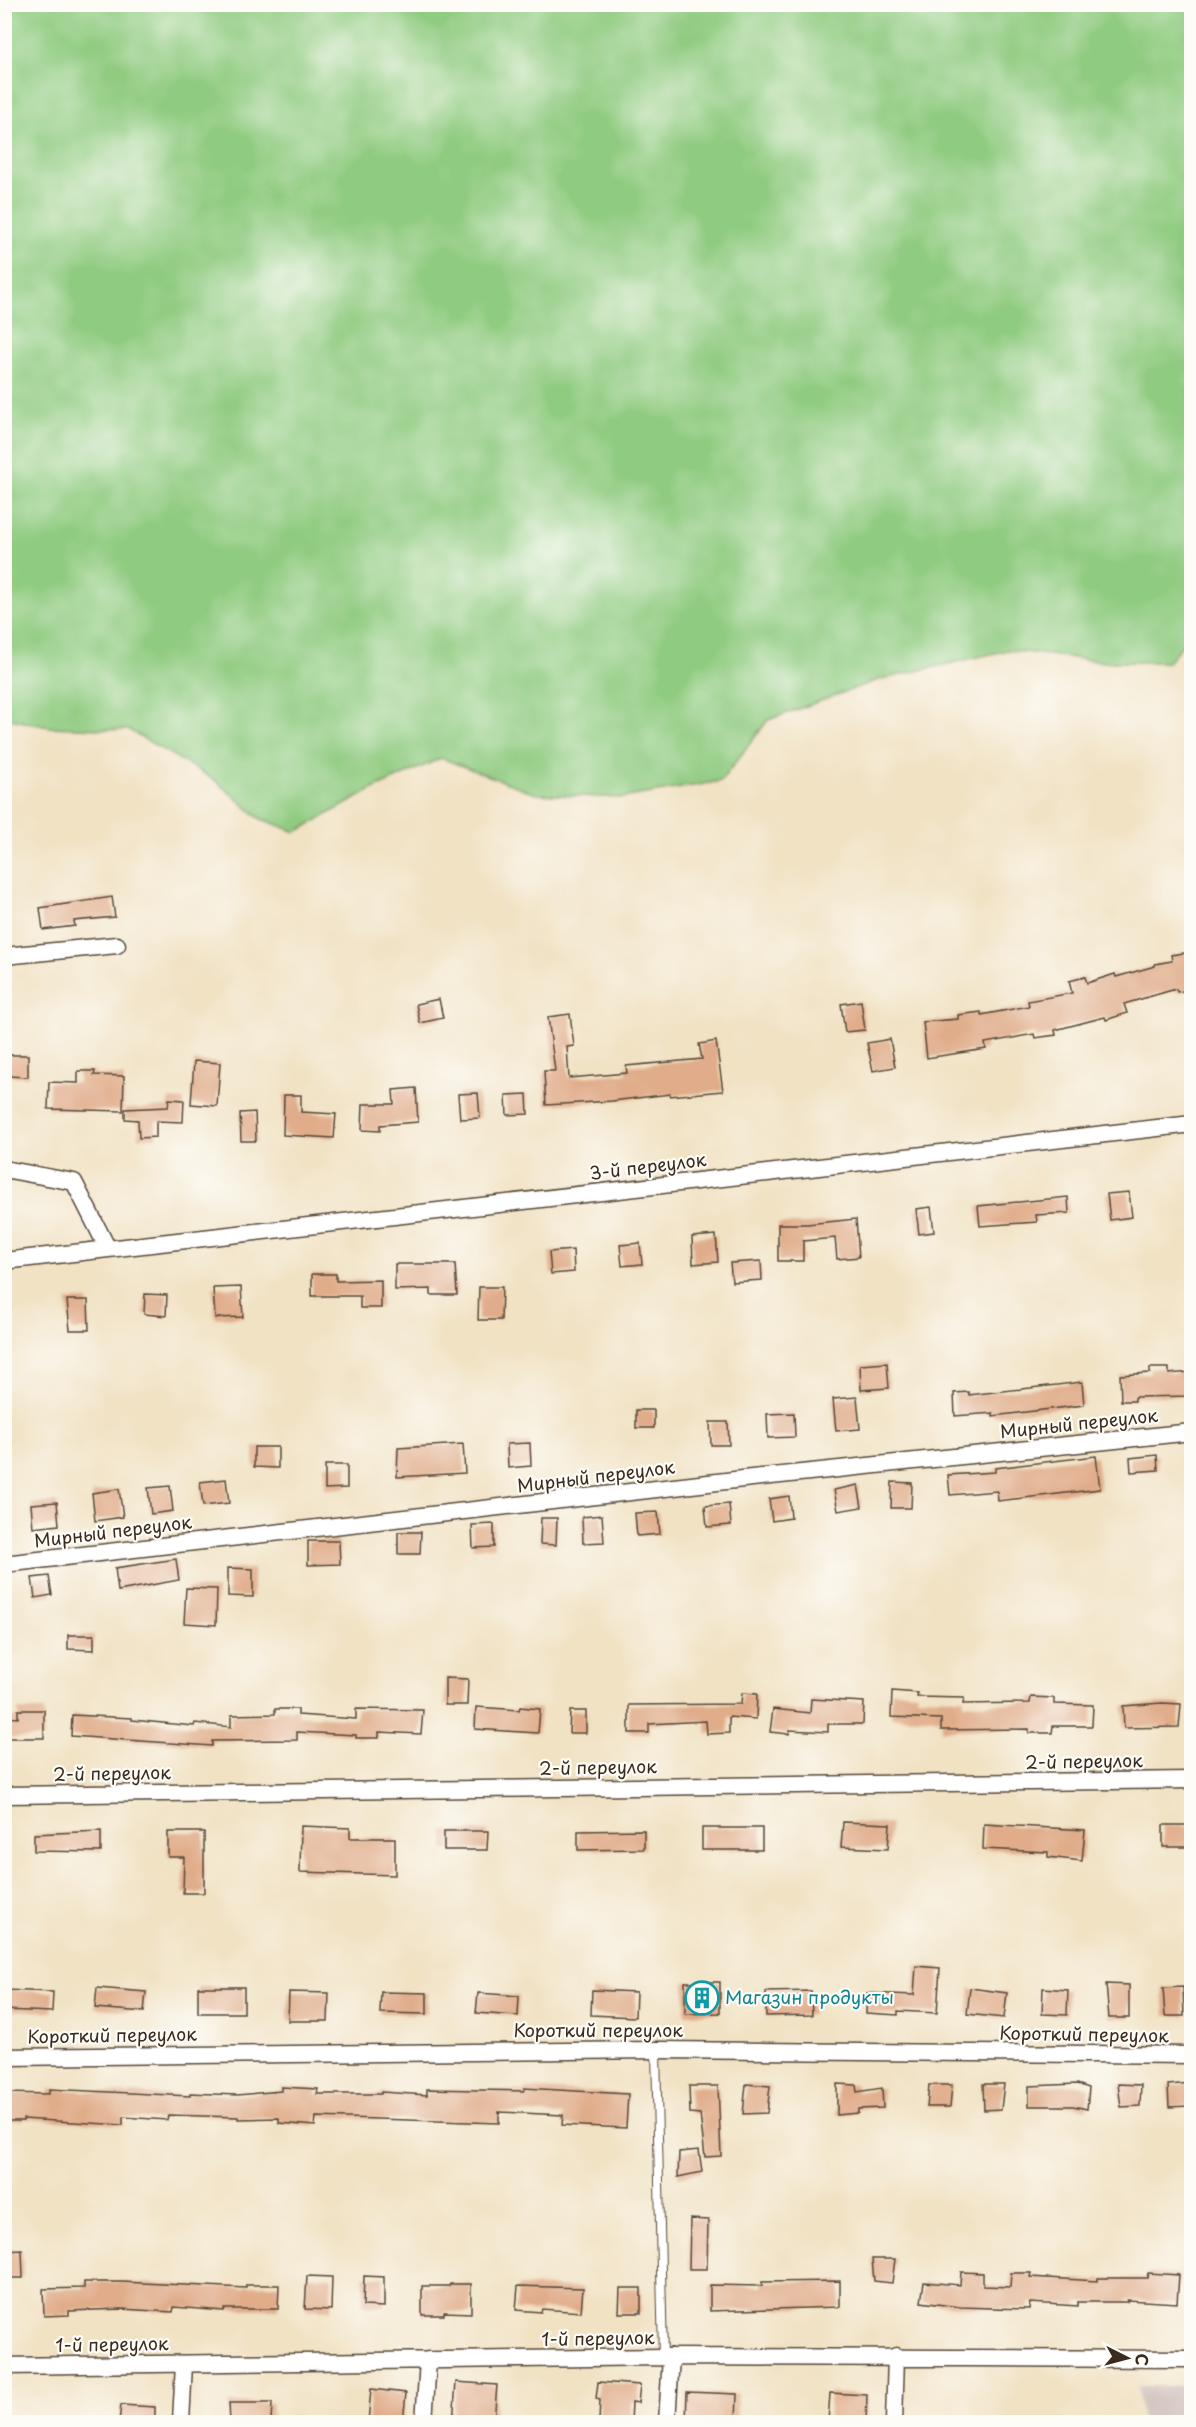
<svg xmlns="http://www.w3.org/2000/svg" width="1196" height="2427" font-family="'Playpen Sans',sans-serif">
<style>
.industrial{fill:#cfc0bb}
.green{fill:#8fcb80;stroke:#657a4f;stroke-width:1.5}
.building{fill:#e0ac89}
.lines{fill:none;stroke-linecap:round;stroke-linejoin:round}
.lane-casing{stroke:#564637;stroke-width:10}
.street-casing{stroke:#564637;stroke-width:19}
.lane{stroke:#fff;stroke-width:8}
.street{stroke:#fff;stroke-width:16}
.labels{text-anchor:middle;stroke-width:4.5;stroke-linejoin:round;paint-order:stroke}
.street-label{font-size:18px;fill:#3b2a1e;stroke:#fdfcf7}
.culture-label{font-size:18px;fill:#0d838f;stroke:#fdfcf7;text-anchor:start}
</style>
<rect width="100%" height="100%" fill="#fdfcf7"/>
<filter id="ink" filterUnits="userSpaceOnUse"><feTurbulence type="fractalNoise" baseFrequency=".0167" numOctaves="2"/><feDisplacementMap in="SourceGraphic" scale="12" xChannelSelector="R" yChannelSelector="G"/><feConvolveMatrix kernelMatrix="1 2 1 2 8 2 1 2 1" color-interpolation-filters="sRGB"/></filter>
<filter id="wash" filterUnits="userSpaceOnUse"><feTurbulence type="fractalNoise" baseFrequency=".008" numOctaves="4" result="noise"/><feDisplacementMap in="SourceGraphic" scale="24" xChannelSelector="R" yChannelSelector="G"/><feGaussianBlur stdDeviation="1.35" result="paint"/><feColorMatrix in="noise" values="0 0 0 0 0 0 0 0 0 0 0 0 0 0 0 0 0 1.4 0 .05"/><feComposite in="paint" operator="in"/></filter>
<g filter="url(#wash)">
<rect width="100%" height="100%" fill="#f1e2c4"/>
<!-- industrial -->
<path class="industrial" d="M 1191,2386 L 1191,2422 L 1142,2422 L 1138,2386 Z"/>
<!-- green -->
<path class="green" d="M 5,4 L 1191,5 L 1191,635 L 1168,662 L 1106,662 L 1008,650 L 878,680 L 768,720 L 721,781 L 622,798 L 537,794 L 441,758 L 373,789 L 296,832 L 259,818 L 215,780 L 129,730 L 49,727 L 5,718 Z"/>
<g id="blocks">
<!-- building -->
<path class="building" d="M 112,897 L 115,917 L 74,921 L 75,926 L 43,930 L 40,908 Z
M 1191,952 L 1191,990 L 1177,992 L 1176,989 L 1124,1004 L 1127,1013 L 1106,1020 L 1105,1017 L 1055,1030 L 1056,1035 L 1035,1038 L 1034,1034 L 985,1043 L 986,1049 L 927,1058 L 923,1022 L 958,1019 L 958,1015 L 981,1012 L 981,1015 L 1029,1006 L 1028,1001 L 1072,993 L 1069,981 L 1085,977 L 1087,983 L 1115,974 L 1116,977 L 1155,966 L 1155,964 L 1172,961 L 1171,955 Z
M 439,999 L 443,1018 L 420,1023 L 416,1004 Z
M 861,1001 L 865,1030 L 845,1032 L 841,1004 Z
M 570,1014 L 574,1046 L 567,1047 L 569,1078 L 627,1073 L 626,1066 L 702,1059 L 699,1044 L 716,1041 L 723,1091 L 670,1096 L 670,1094 L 612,1101 L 546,1105 L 544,1071 L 555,1071 L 548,1017 Z
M 890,1039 L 895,1067 L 873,1071 L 867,1043 Z
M 8,1055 L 28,1055 L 28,1077 L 7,1076 Z
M 194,1061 L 220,1063 L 217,1106 L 191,1104 Z
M 78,1071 L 95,1071 L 94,1075 L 124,1076 L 123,1111 L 48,1109 L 49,1082 L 78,1083 Z
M 416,1088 L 418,1122 L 380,1125 L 380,1131 L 362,1130 L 363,1104 L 394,1104 L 393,1090 Z
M 478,1093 L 480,1118 L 460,1119 L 458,1094 Z
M 527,1094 L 528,1114 L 507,1115 L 506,1095 Z
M 284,1095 L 301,1095 L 301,1112 L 336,1114 L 334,1138 L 283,1135 Z
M 169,1099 L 184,1100 L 183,1122 L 156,1121 L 156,1137 L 139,1138 L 138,1120 L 125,1119 L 125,1109 L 168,1107 Z
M 255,1112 L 256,1141 L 241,1141 L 240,1113 Z
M 1129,1192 L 1132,1217 L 1110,1220 L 1107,1194 Z
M 1068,1197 L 1069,1213 L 1036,1215 L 1037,1222 L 980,1226 L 978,1206 Z
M 931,1207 L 934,1232 L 919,1234 L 916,1209 Z
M 856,1219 L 859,1257 L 837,1259 L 835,1238 L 803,1241 L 803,1261 L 778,1261 L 778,1224 L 807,1224 Z
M 716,1235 L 718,1262 L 693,1264 L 692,1237 Z
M 640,1243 L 642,1264 L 622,1266 L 620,1245 Z
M 573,1250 L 574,1272 L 551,1274 L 549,1252 Z
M 761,1261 L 762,1280 L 732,1282 L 730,1263 Z
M 395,1264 L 455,1264 L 457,1295 L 431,1295 L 431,1289 L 395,1290 Z
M 312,1274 L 336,1274 L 336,1281 L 381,1280 L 381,1308 L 360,1308 L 360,1296 L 312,1296 Z
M 241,1287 L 243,1317 L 215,1318 L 213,1288 Z
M 479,1287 L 502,1287 L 501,1320 L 478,1320 Z
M 145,1294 L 167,1295 L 166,1316 L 144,1314 Z
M 67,1300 L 88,1300 L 89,1330 L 70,1330 Z
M 887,1363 L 889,1388 L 861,1390 L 860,1365 Z
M 1150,1368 L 1169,1368 L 1169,1374 L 1191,1372 L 1191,1396 L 1135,1397 L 1135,1401 L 1121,1401 L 1120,1375 L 1150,1373 Z
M 1082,1382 L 1084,1405 L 993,1416 L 993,1413 L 955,1416 L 954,1393 L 969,1392 L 969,1395 Z
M 857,1397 L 860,1429 L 836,1431 L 833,1399 Z
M 636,1410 L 654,1410 L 654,1428 L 636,1428 Z
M 794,1413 L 795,1437 L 768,1438 L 767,1414 Z
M 710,1422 L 728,1422 L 729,1445 L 711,1445 Z
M 530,1443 L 531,1466 L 508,1468 L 507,1444 Z
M 463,1444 L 465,1473 L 397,1477 L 398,1448 Z
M 254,1447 L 278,1447 L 278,1468 L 254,1467 Z
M 1157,1455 L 1158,1470 L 1131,1472 L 1130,1458 Z
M 1096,1456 L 1100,1489 L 998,1501 L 997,1491 L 950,1495 L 948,1475 L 995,1472 L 995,1468 Z
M 325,1465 L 347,1465 L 347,1488 L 325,1489 Z
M 226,1479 L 229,1503 L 203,1506 L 200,1482 Z
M 892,1482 L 912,1483 L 911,1508 L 891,1508 Z
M 858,1485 L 862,1507 L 838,1511 L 834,1490 Z
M 170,1486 L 173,1511 L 151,1514 L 148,1488 Z
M 119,1489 L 123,1517 L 95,1521 L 92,1493 Z
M 789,1496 L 791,1518 L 772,1521 L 769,1499 Z
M 57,1502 L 59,1525 L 33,1528 L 31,1504 Z
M 729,1504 L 731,1525 L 707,1527 L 705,1506 Z
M 658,1512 L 660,1534 L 637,1536 L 635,1513 Z
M 602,1515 L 604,1542 L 583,1543 L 582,1517 Z
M 541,1518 L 557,1518 L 556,1545 L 540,1544 Z
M 494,1524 L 494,1547 L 473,1548 L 472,1525 Z
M 398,1532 L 421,1532 L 420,1554 L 398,1554 Z
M 308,1541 L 339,1541 L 340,1564 L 308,1565 Z
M 176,1559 L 179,1580 L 118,1591 L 115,1568 Z
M 228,1568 L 253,1569 L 253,1597 L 228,1596 Z
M 49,1576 L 52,1595 L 35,1598 L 32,1578 Z
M 186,1588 L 217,1589 L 216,1625 L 184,1623 Z
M 68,1635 L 94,1635 L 94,1650 L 68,1649 Z
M 445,1678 L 468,1679 L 467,1705 L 445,1705 Z
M 892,1691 L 918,1693 L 917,1697 L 964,1698 L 963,1704 L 1030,1703 L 1031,1697 L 1054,1698 L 1054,1704 L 1093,1705 L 1092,1726 L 1053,1726 L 1052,1733 L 1029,1733 L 1029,1729 L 941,1730 L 941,1719 L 891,1717 Z
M 742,1693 L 757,1694 L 756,1719 L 729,1717 L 729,1733 L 707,1734 L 706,1721 L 649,1724 L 649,1733 L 629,1733 L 629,1705 L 741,1704 Z
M 811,1699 L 864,1702 L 863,1724 L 828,1724 L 828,1732 L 789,1730 L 789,1734 L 770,1732 L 773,1709 L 810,1713 Z
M 1162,1703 L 1181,1704 L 1179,1727 L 1124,1728 L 1123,1706 Z
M 476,1707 L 519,1710 L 520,1707 L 540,1709 L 538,1733 L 475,1729 Z
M 275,1709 L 298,1709 L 298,1715 L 356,1719 L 356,1709 L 423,1710 L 421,1734 L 379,1732 L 379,1738 L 356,1738 L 356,1735 L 297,1732 L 297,1740 L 212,1741 L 212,1746 L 71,1736 L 72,1715 L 132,1718 L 132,1720 L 194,1726 L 195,1723 L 231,1727 L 231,1715 L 275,1714 Z
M 18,1710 L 44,1710 L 44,1738 L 4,1738 L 4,1717 L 18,1718 Z
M 570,1711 L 586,1711 L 586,1733 L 569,1733 Z
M 843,1822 L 890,1824 L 888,1849 L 841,1847 Z
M 984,1824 L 1085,1830 L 1082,1861 L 1048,1857 L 1048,1852 L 983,1849 Z
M 1163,1825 L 1191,1825 L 1191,1847 L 1163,1847 Z
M 301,1826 L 350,1828 L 350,1838 L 395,1838 L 395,1875 L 300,1872 Z
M 702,1828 L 762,1828 L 762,1850 L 702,1850 Z
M 644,1830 L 644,1849 L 578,1850 L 578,1831 Z
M 101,1831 L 101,1852 L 34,1851 L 34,1834 Z
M 444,1831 L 488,1831 L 487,1850 L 444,1850 Z
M 168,1832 L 204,1832 L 204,1893 L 183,1893 L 184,1857 L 168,1857 Z
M 916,1966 L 940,1968 L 937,2013 L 898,2011 L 898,2015 L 866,2013 L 867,1993 L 914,1995 Z
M 685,1982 L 720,1982 L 720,2013 L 685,2014 Z
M 1106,1984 L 1129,1985 L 1129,2018 L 1109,2018 Z
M 198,1987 L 244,1987 L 244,2013 L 198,2013 Z
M 1183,1987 L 1184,2016 L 1165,2016 L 1163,1988 Z
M 97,1988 L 146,1992 L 144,2012 L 95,2008 Z
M 970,1988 L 1007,1993 L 1004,2018 L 967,2014 Z
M 1043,1988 L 1068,1990 L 1067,2015 L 1042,2014 Z
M 4,1990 L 53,1992 L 52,2012 L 4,2010 Z
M 592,1990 L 636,1992 L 635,2017 L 591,2015 Z
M 811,1991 L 812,2015 L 766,2016 L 766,1992 Z
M 289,1992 L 329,1993 L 328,2021 L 288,2021 Z
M 381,1992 L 427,1993 L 427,2014 L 380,2013 Z
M 478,1993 L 519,1996 L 518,2016 L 476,2013 Z
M 1191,2083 L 1189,2106 L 1169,2107 L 1168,2085 Z
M 746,2084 L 770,2086 L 767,2113 L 743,2114 Z
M 837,2084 L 856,2085 L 857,2092 L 882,2088 L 883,2108 L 858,2109 L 858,2113 L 837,2115 Z
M 983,2084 L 1004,2084 L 1001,2109 L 984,2110 Z
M 1077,2084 L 1089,2088 L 1087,2109 L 1073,2106 L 1029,2106 L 1029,2086 Z
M 1118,2084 L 1141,2085 L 1140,2106 L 1121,2107 Z
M 929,2085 L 952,2085 L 950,2107 L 927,2107 Z
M 689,2086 L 718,2086 L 721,2156 L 705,2157 L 700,2114 L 690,2113 Z
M 281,2087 L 318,2089 L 317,2094 L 381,2094 L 381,2092 L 427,2095 L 427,2089 L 524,2091 L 524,2088 L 628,2094 L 626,2128 L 562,2125 L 563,2115 L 499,2112 L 499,2123 L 316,2117 L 315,2126 L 279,2123 L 279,2118 L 238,2119 L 238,2117 L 168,2115 L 167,2120 L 123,2117 L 123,2125 L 23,2119 L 23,2121 L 4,2121 L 4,2093 L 49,2094 L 49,2089 L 190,2096 L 190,2093 L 237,2095 L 281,2091 Z
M 699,2150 L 702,2172 L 678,2177 L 679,2152 Z
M 690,2219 L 708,2220 L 707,2269 L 689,2269 Z
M 22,2250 L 23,2278 L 4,2278 L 4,2251 Z
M 872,2259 L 895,2259 L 892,2283 L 874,2281 Z
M 961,2272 L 983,2273 L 983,2286 L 1010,2287 L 1011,2273 L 1031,2273 L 1030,2277 L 1097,2281 L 1097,2278 L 1147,2278 L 1148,2273 L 1179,2275 L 1177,2303 L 1127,2300 L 1127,2302 L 1078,2302 L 1078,2306 L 1030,2303 L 1029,2309 L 960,2307 L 921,2302 L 924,2282 L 960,2285 Z
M 307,2276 L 332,2277 L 331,2310 L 305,2309 Z
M 364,2276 L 384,2277 L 384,2307 L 363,2306 Z
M 840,2281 L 840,2307 L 710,2311 L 710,2285 L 762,2286 L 762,2282 Z
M 84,2282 L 122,2282 L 246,2288 L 246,2285 L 279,2285 L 278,2309 L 224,2309 L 224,2311 L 174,2307 L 173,2312 L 121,2309 L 69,2311 L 69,2315 L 44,2316 L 43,2289 L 84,2288 Z
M 450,2284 L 471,2284 L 471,2313 L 444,2312 L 444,2315 L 422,2315 L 422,2286 L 449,2286 Z
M 518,2286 L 583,2288 L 581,2312 L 542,2309 L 541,2312 L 516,2310 Z
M 620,2288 L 641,2288 L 641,2313 L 619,2313 Z
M 456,2382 L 497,2385 L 494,2422 L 453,2422 Z
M 598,2382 L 640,2385 L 638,2403 L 632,2402 L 631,2422 L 599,2422 L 600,2400 L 596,2399 Z
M 371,2389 L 406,2393 L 403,2422 L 368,2422 Z
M 687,2392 L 737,2394 L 736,2422 L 686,2422 Z
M 830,2393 L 867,2395 L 866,2422 L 828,2422 Z
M 229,2403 L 272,2403 L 271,2422 L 230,2422 Z
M 121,2405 L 155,2407 L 155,2422 L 119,2422 Z"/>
</g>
</g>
<g filter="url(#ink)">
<use href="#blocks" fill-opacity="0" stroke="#564637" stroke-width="1.5"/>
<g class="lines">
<!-- lane casing -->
<g class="lane-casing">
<path id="lane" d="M 656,2050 L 663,2357"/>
</g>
<!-- street casing -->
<g class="street-casing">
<path id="street" d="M 4,956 L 117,945
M 4,1169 L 74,1182 L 108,1249
M 4,1261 L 1192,1124
M 4,1564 L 752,1478 L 1192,1432
M 4,1795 L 1192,1780
M 4,2057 L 656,2050 L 1192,2055
M 4,2366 L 663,2357 L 1192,2359
M 181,2422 L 184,2364
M 424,2422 L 428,2360
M 667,2422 L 671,2357
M 894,2422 L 896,2356"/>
</g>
<!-- lane -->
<use href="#lane" class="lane"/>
<!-- street -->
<use href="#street" class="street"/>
</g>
</g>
<!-- icons -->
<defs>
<g id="building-ring" transform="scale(1.725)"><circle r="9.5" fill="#fdfcf7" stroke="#0f9aa8" stroke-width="1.5"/><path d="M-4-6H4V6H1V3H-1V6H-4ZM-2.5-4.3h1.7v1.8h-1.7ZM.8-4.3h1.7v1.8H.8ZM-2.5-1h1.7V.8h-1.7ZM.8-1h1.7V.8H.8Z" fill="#0f9aa8"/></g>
</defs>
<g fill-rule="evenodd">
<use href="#building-ring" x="702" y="1998"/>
</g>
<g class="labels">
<!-- street labels -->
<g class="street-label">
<text transform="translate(648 1167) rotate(-7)" y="6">3-й переулок</text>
<text transform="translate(1079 1424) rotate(-6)" y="6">Мирный переулок</text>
<text transform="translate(596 1477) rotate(-7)" y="6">Мирный переулок</text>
<text transform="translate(113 1532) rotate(-7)" y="6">Мирный переулок</text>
<text transform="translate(1084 1762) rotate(-1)" y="6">2-й переулок</text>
<text transform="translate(598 1768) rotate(-1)" y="6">2-й переулок</text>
<text transform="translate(112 1774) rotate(-1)" y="6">2-й переулок</text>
<text x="598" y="2037">Короткий переулок</text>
<text transform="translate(1084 2035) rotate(1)" y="6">Короткий переулок</text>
<text transform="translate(112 2036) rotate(-1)" y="6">Короткий переулок</text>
<text transform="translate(598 2339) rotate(-1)" y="6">1-й переулок</text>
<text transform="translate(112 2345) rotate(-1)" y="6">1-й переулок</text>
</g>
<!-- culture labels -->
<g class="culture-label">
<text x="725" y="2004">Магазин продукты</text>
</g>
</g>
<!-- margin -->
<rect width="1196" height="2427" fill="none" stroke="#fdfcf7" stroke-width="24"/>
<!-- north arrow -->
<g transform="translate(1127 2358) rotate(96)" stroke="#fdfcf7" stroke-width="4.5" paint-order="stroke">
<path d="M0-4.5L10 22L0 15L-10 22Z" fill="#3b2a1e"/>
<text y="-9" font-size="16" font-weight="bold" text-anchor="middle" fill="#3b2a1e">С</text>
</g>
</svg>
